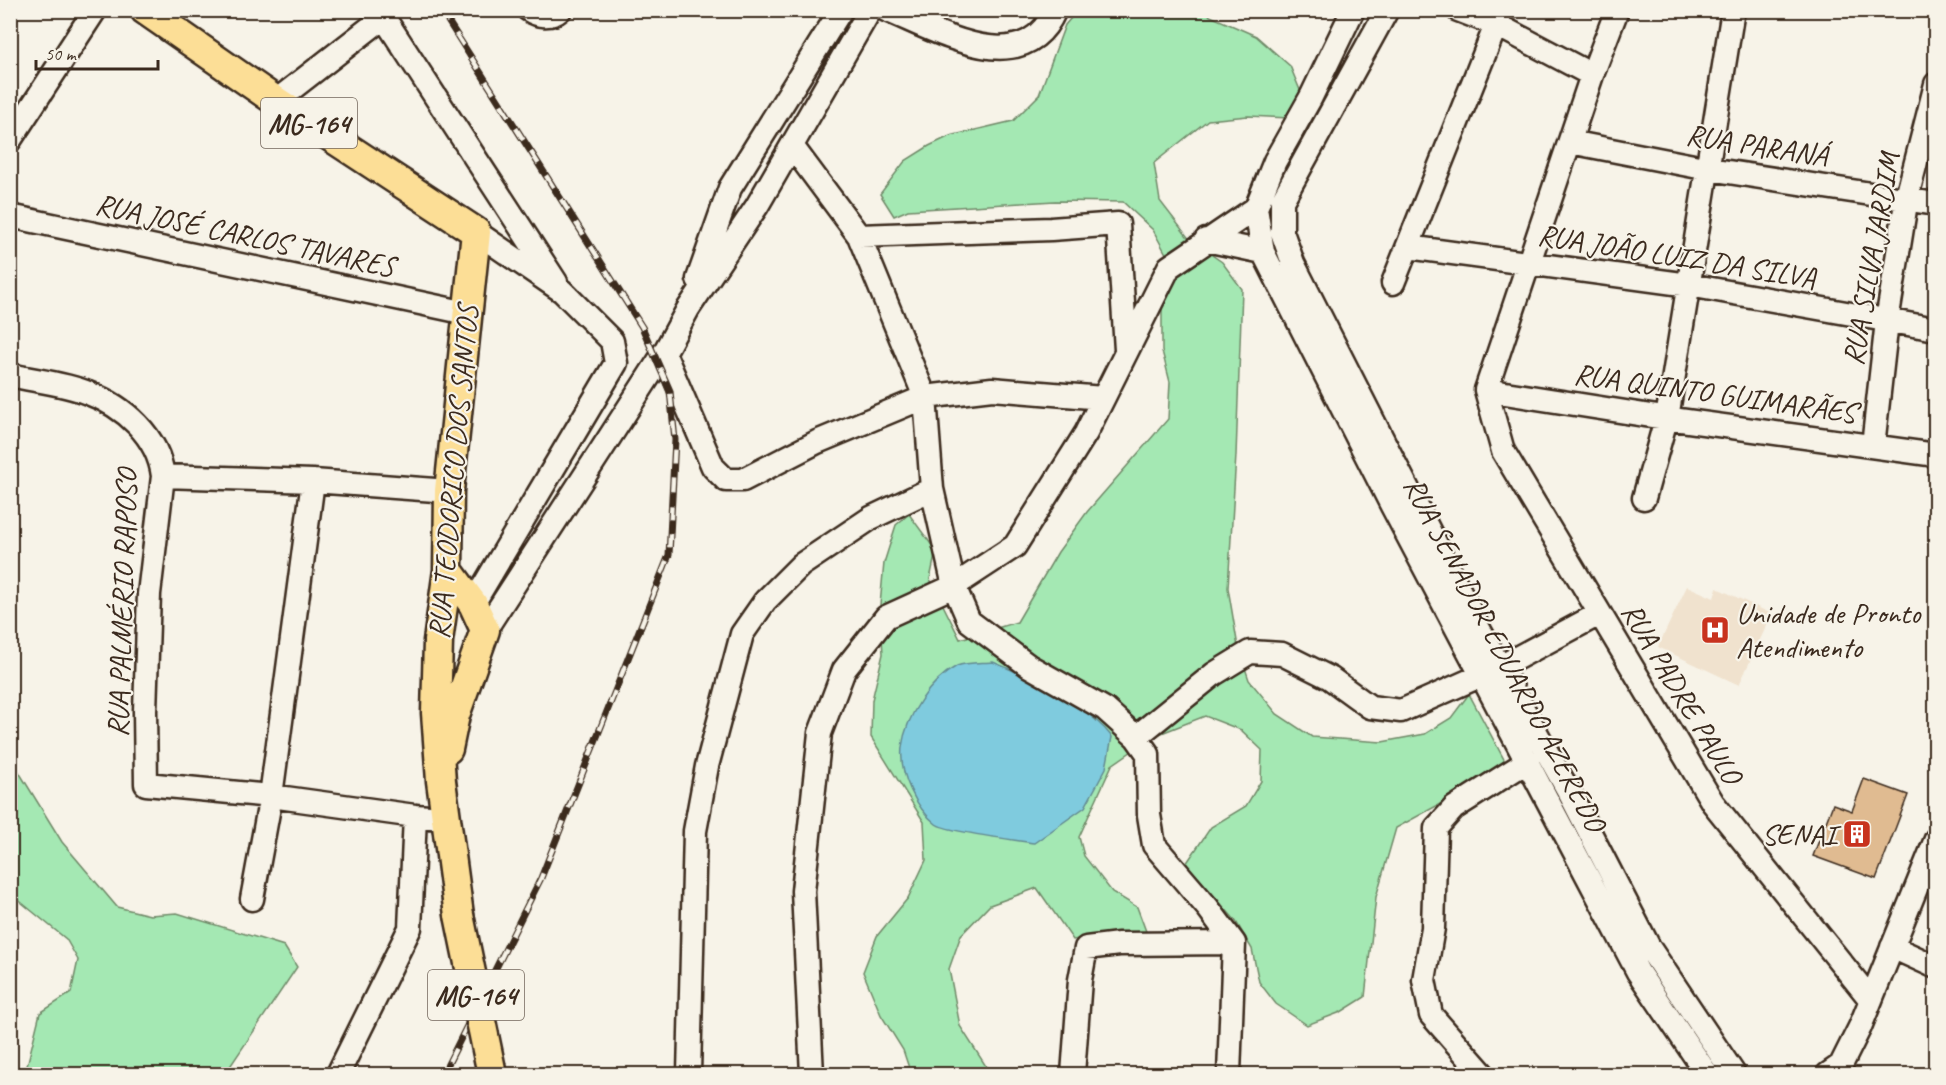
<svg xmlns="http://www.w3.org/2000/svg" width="1946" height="1085" font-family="Caveat,sans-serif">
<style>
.built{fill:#f0e2ce}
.green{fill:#a4e8b3;stroke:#708968;stroke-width:1.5}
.water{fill:#7fcbde;stroke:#648b91;stroke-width:1.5}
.building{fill:#e0bb91;stroke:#3b2a1e;stroke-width:1.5}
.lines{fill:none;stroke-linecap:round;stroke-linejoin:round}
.minor-casing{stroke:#3b2a1e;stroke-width:27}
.major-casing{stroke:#3b2a1e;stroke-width:33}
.minor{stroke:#f7f3e8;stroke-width:22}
.major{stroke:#fcde96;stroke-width:28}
.rail-casing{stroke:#3b2a1e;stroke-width:7}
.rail{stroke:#f7f3e8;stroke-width:4.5;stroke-dasharray:14;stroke-linecap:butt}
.major-bridge-casing{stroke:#3b2a1e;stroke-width:33;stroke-linecap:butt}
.major-bridge{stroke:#fcde96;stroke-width:28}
.labels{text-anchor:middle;stroke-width:4.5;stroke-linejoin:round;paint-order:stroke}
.shield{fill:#f7f3e8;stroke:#73665b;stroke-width:1.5}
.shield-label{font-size:28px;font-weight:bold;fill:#3b2a1e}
.street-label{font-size:30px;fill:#3b2a1e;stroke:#f7f3e8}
.poi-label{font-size:30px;fill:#3b2a1e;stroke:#f7f3e8;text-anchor:start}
</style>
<rect width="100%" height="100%" fill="#f7f3e8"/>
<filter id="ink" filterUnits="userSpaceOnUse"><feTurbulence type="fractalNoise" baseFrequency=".0167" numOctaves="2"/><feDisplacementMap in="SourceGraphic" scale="12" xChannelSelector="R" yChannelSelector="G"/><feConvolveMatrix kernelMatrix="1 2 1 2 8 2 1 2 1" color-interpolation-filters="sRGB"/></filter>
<g filter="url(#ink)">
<!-- built -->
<path class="built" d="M 1687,586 L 1714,598 L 1717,588 L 1772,614 L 1739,685 L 1658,647 Z"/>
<!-- green -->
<path class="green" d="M 1077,11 L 1207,11 L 1210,16 L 1256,36 L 1290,66 L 1302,95 L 1289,118 L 1248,116 L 1208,120 L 1154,163 L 1160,201 L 1190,240 L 1222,262 L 1242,289 L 1236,455 L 1228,588 L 1238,647 L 1249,680 L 1277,714 L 1312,737 L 1382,742 L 1425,734 L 1451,718 L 1469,694 L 1508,767 L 1396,828 L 1376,897 L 1365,997 L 1341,1012 L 1307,1025 L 1276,1004 L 1259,982 L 1252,949 L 1235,920 L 1186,864 L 1211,827 L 1246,806 L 1261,781 L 1262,750 L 1241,730 L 1205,716 L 1154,736 L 1112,765 L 1079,837 L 1084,856 L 1112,892 L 1137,907 L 1147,934 L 1119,933 L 1073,940 L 1037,888 L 990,905 L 961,935 L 949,969 L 960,1026 L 991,1074 L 911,1074 L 903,1050 L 881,1015 L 863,972 L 877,936 L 908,898 L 926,860 L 924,822 L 871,737 L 872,700 L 883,654 L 880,605 L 884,563 L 896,525 L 909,514 L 936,551 L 930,579 L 960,639 L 1017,622 L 1058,552 L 1087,512 L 1168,419 L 1170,382 L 1162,351 L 1162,306 L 1171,263 L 1153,230 L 1123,202 L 1055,201 L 908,210 L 894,216 L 880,194 L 905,161 L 929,146 L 950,136 L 1013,121 L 1039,95 L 1065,25 Z
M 11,759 L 62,842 L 117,907 L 150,915 L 177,913 L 284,946 L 297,967 L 225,1074 L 25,1074 L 40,1013 L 71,993 L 78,960 L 66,939 L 11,894 Z"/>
<!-- water -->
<path class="water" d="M 993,662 C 1032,678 1086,704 1112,737 L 1106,768 L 1085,807 L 1034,843 C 1017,840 946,832 936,824 C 916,808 899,774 902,747 C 906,717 929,681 957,666 C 966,662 983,663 993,662 Z"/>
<!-- building -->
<path class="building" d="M 1864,779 L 1908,795 L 1876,879 L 1813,856 L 1833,804 L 1852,811 Z"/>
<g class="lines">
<!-- minor casing -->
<g class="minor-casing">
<path id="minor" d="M 379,10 L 556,282
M 529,10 C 538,16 551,18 560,10
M 886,10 C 938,31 1023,83 1055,10
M 1353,10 L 1311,97 L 1275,161 L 1256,208 L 1263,252 L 1392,506 L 1638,972 L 1707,1074
M 1387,10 L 1282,201 L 1282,232 L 1293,263 L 1479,629 L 1569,792 L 1650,949 L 1734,1074
M 1458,10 L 1497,25 L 1592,75
M 276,101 L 384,17
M 10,140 L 95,10
M 1570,142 L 1709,169 L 1936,204
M 792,146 L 859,236 L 925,397 L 932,489 L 954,586 L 969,621 L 1029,666 L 1105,709 L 1136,737 L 1214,674 L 1250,652 L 1282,654 L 1330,678 L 1370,707 L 1401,711 L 1500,667 L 1599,614
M 10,216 L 467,313
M 859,236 L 1051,229 L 1118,224 L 1126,350
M 1206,240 L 1263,252
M 1408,247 L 1689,285 L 1936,329
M 698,279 L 730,188 L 841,10
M 1393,283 L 1502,10
M 664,353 L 713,467 L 726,480 L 743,480 L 817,442 L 925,397 L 992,389 L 1103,398
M 10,375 C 36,381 64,383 88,393 C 124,406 158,436 163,476 L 149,594 L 145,711 L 146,784 L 271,796 L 415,816 L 445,818
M 1486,390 L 1503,451 L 1713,803 L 1871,1000
M 1486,390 L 1651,416 L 1936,455
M 1486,390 L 1592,75 L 1617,10
M 1873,446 L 1887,321 L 1907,197 L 1936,84
M 163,476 L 313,481 L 449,491
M 1644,498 L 1668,412 L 1733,10
M 473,604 L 616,363 L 612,341 L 562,291 L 476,232
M 485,630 L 664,353 L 688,309 L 757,206 L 870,10
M 1136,737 L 1148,754 L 1149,815 L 1154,845 L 1208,908 L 1234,943 L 1229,1074
M 252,899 L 271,796 L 313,481
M 1892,947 L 1936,967
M 338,1074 L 410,928 L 415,816
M 689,1074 L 695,831 L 707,766 L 742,634 L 765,601 L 801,565 L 871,518 L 932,489
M 812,1074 L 803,891 L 820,733 L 844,670 L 886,617 L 954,586 L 1015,546 L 1086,433 L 1169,267 L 1256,208
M 1073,1074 L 1080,980 L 1086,948 L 1119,944 L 1234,943
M 1483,1074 L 1431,1015 L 1424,980 L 1433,928 L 1436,828 L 1454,808 L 1528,761
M 1828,1074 L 1841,1065 L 1860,1027 L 1936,839"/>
</g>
<!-- major casing -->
<g class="major-casing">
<path id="major" d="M 145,10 L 276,101 L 476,232 L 449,491 L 448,570 L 438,641 L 436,713 L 441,781 L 459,915
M 448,749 L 455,715 L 485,630 L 473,604 L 448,570"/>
</g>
<!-- minor -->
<use href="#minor" class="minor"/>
<!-- major -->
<use href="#major" class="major"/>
<!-- rail casing -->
<g class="rail-casing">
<path id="rail" d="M 441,10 L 642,327 L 670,391 L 675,440 L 669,555 L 541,878 L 443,1074"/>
</g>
<!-- rail -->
<use href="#rail" class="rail"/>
<!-- major-bridge casing -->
<g class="major-bridge-casing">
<path id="major-bridge" d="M 459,915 L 492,1074"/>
</g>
<!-- major-bridge -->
<use href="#major-bridge" class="major-bridge"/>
</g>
</g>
<!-- icons -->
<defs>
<g id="hospital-square" transform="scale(1.5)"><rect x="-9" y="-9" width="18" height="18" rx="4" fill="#c8321e" stroke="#f7f3e8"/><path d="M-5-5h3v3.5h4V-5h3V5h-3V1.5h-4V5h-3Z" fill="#fff"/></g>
<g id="building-square" transform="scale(1.5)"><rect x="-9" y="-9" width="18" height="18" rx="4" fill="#c8321e" stroke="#f7f3e8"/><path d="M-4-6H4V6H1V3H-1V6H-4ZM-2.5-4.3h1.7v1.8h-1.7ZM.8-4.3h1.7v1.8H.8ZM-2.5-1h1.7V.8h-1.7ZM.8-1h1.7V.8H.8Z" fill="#fff"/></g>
</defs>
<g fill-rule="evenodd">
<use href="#hospital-square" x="1715" y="630"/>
<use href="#building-square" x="1857" y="834"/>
</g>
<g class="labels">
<!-- shield labels -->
<g class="shield">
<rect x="261" y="98" width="96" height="50" rx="4.5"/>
<rect x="428" y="970" width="96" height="50" rx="4.5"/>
</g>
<g class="shield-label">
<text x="309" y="133">MG-164</text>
<text x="476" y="1005">MG-164</text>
</g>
<!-- street labels -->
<g class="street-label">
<text transform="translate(1757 145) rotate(9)" y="10">RUA PARANÁ</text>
<text transform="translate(245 235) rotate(12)" y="10">RUA JOSÉ CARLOS TAVARES</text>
<text transform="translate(1677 256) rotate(9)" y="10">RUA JOÃO LUIZ DA SILVA</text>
<text transform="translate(1871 259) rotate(-80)" y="10">RUA SILVA JARDIM</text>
<text transform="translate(1715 393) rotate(8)" y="10">RUA QUINTO GUIMARÃES</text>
<text transform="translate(453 472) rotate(-85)" y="10">RUA TEODORICO DOS SANTOS</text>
<text transform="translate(122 603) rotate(-88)" y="10">RUA PALMÉRIO RAPOSO</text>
<text transform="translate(1505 654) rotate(62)" y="10">RUA SENADOR EDUARDO AZEREDO</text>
<text transform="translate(1682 693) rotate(59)" y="10">RUA PADRE PAULO</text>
</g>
<!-- poi labels -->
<g class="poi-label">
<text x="1736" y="623">Unidade de Pronto<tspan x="1736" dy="34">Atendimento</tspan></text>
<text x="1836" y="844" text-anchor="end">SENAI</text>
</g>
</g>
<!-- margin -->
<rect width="1946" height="1085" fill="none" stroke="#f7f3e8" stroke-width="36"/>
<rect x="18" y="18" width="1910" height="1049" fill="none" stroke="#3b2a1e" stroke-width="2" filter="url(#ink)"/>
<!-- scale -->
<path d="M36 60v9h122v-9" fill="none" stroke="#3b2a1e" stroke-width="3"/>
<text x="45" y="60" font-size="18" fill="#3b2a1e" stroke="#f7f3e8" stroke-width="4.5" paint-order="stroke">50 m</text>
</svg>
